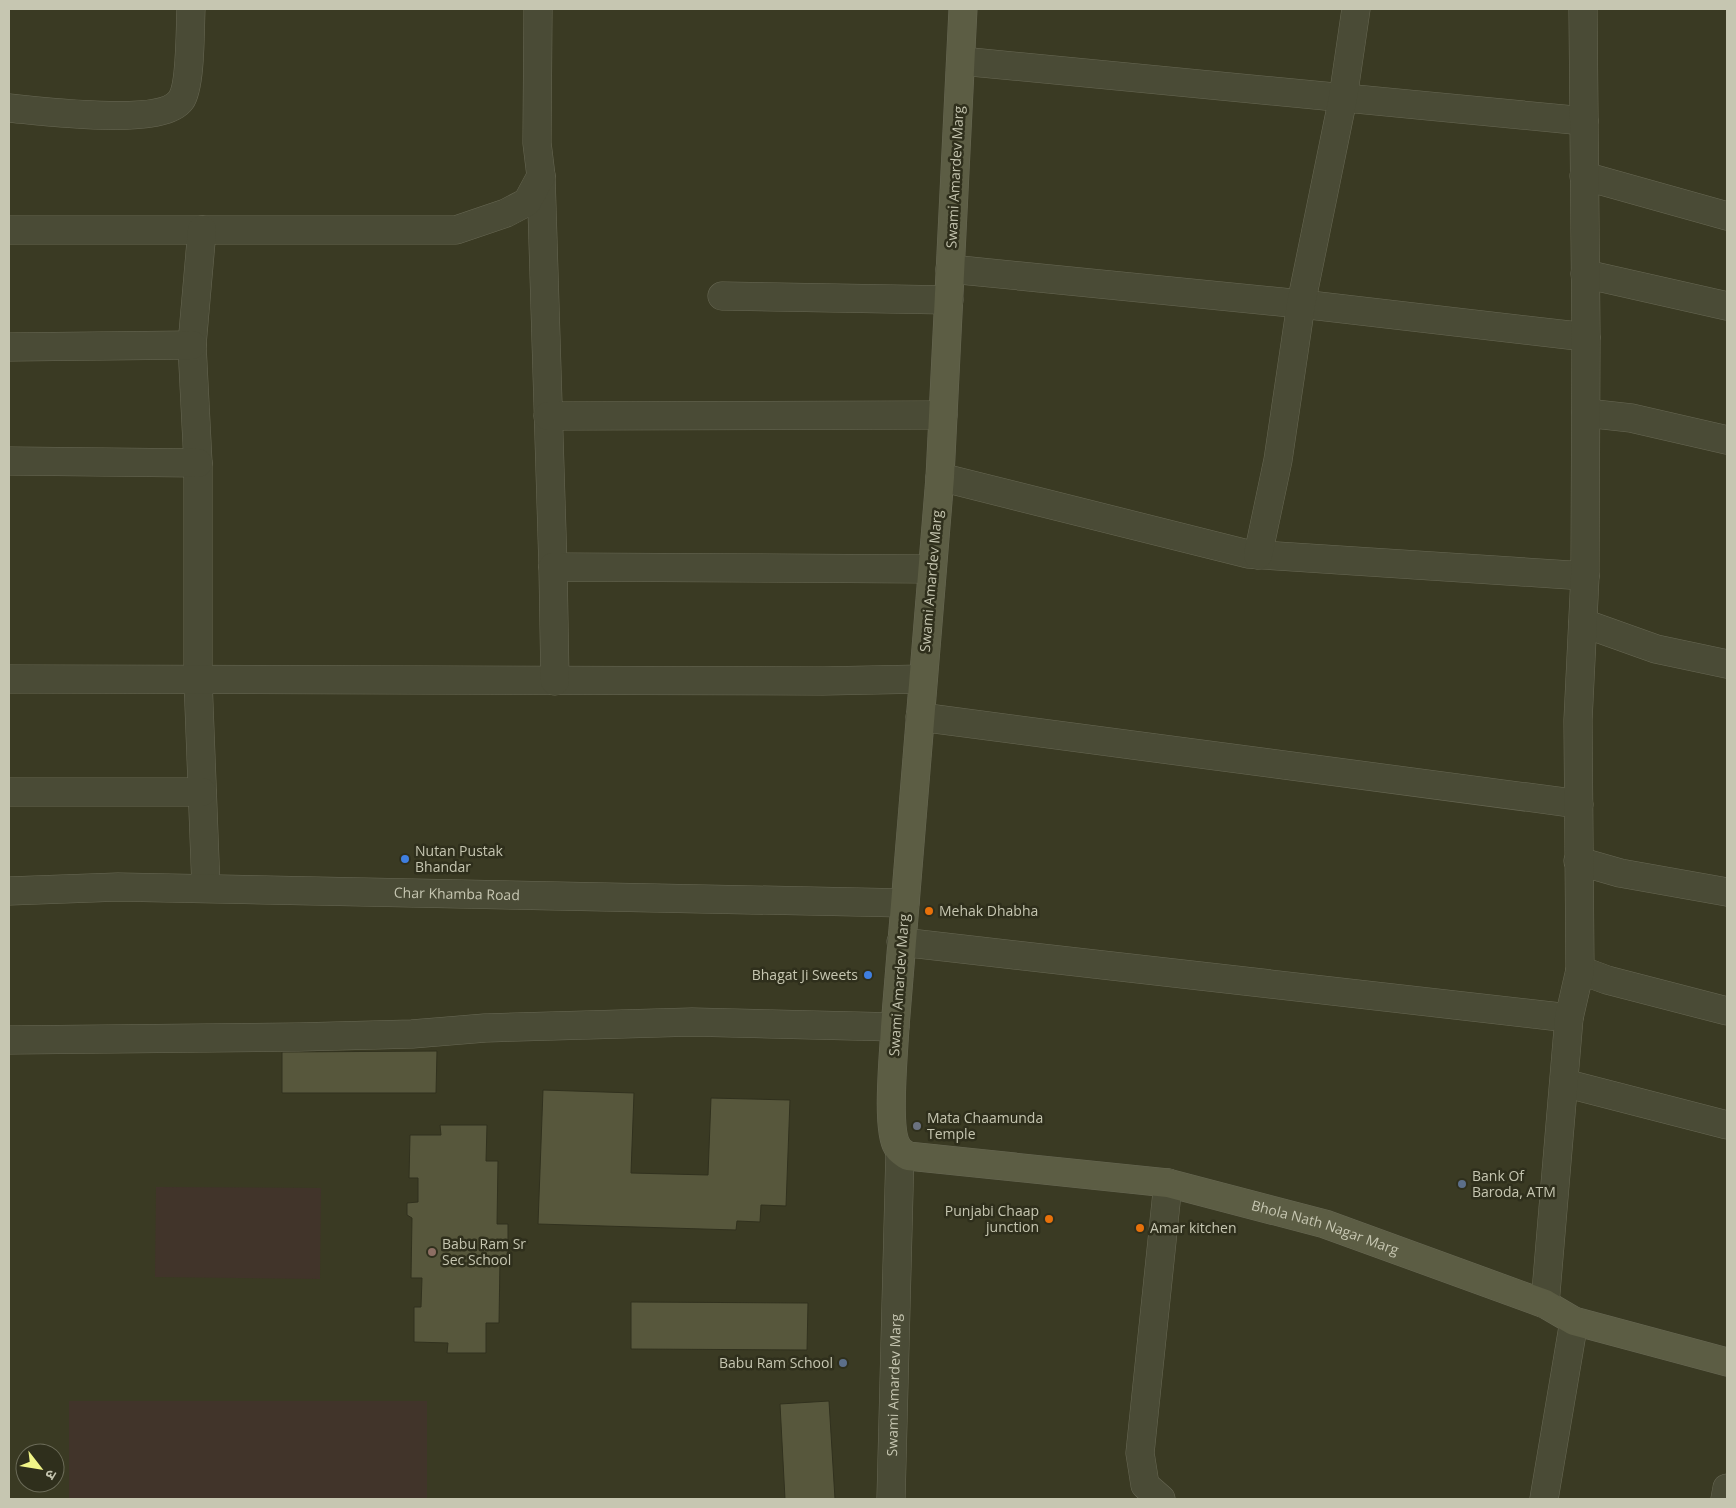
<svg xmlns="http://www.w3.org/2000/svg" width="1736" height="1508" font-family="'Open Sans','Noto Sans Devanagari',sans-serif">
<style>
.green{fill:#41342a}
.building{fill:#57573c;stroke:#31311e}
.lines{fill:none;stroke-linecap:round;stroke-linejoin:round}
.street-casing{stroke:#686854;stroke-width:29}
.secondary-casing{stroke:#686854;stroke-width:29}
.street{stroke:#4a4b36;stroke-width:28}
.secondary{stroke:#5c5d44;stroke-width:28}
.shop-dot{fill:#3f7fe0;stroke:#2f2f1c;stroke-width:2}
.food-dot{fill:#e8710a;stroke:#2f2f1c;stroke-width:2}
.worship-dot{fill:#6b7280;stroke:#2f2f1c;stroke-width:2}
.service-dot{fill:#5c6f8a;stroke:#2f2f1c;stroke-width:2}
.education-dot{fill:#8d6e63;stroke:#2f2f1c;stroke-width:2}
.labels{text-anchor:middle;stroke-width:5;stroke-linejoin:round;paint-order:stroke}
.street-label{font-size:14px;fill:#c6c6b1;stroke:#2f2f1c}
.poi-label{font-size:14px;fill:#c6c6b1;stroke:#2f2f1c;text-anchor:start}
</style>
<rect width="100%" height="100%" fill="#3a3a23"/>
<!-- green -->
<path class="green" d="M 156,1187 L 321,1188 L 320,1279 L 155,1277 Z
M 69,1401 L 427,1401 L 427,1499 L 69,1499 Z"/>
<!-- building -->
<path class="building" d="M 437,1051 L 436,1093 L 282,1093 L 282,1052 Z
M 543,1090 L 634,1093 L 631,1173 L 708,1175 L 711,1098 L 790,1100 L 786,1206 L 761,1205 L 760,1222 L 737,1221 L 736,1230 L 538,1224 Z
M 440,1125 L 487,1125 L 486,1161 L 498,1161 L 497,1224 L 508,1224 L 508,1259 L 500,1259 L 499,1323 L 486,1323 L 486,1353 L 447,1353 L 448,1343 L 414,1342 L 414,1307 L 421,1307 L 422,1278 L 411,1278 L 412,1218 L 407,1215 L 407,1203 L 418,1202 L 418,1178 L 409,1178 L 410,1135 L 441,1135 Z
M 631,1302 L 808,1303 L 807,1350 L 631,1349 Z
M 829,1401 L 835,1499 L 785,1499 L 780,1404 Z"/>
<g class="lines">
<!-- street casing -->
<g class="street-casing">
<g id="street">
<path d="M 961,61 L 1584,121"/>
<path d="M 9,108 C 42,111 162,127 181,100 C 191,86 190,28 191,9"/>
<path d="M 541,176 L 553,567"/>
<path d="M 1584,176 L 1727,216"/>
<path d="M 9,230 L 456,230 L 506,213 L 527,202 L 541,176 L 537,143 L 538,9"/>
<path d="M 202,230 L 192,345 L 198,463 L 198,679 L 206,888"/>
<path d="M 950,269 L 1301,304 L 1586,337"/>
<path d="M 1585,274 L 1727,306"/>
<path d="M 722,296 L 949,300"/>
<path d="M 9,347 L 192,345"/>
<path d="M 1586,413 L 1631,418 L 1727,440"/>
<path d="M 548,416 L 943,415"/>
<path d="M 9,461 L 198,463"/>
<path d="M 940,477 L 1248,554 L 1585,576"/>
<path d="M 1258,555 L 1278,460 L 1301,304 L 1343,98 L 1356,9"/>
<path d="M 1583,623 L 1656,649 L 1727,664"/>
<path d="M 9,679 L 823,681 L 923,679"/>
<path d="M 555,681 L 553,567 L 932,569"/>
<path d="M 920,717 L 1579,804"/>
<path d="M 9,792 L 202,792"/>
<path d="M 1578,861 L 1620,873 L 1727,892"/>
<path id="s1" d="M 9,891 L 118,887 L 905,903"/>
<path d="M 901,942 L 1569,1018"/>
<path d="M 1580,970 L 1607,980 L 1727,1011"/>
<path d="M 9,1040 L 299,1037 L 412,1034 L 485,1028 L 692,1022 L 895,1027"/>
<path d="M 1564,1083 L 1727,1125"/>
<path d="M 1545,1304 L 1569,1018 L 1580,970 L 1578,720 L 1585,576 L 1586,337 L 1583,9"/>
<path id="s2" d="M 891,1499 L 900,1151"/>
<path d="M 1161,1499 L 1145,1485 L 1140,1453 L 1168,1183"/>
<path d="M 1544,1499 L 1574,1321"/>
<path d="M 1725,1499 L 1727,1488"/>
</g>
</g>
<!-- secondary casing -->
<g class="secondary-casing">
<g id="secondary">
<path id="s3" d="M 963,9 L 940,477 L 895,1027 C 894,1051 886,1128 897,1146 C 899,1151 904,1153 908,1156 L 1168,1183 L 1325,1224 L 1545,1304 L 1574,1321 L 1727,1362"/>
</g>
</g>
<!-- street -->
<use href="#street" class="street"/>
<!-- secondary -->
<use href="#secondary" class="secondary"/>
</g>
<!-- markers -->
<g class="shop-dot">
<circle cx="405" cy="859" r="5"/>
<circle cx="868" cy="975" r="5"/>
</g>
<g class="food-dot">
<circle cx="929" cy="911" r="5"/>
<circle cx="1049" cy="1219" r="5"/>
<circle cx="1140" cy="1228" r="5"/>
</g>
<circle class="worship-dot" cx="917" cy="1126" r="5"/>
<g class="service-dot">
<circle cx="1462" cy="1184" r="5"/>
<circle cx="843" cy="1363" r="5"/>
</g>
<circle class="education-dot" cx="432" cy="1252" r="5"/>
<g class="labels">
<!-- street labels -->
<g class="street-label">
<text transform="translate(955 177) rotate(-87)" y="5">Swami Amardev Marg</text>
<text transform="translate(931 581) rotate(-85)" y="5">Swami Amardev Marg</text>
<text dy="5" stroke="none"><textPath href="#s1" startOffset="448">Char Khamba Road</textPath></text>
<text transform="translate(899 985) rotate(-86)" y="5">Swami Amardev Marg</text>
<text dy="5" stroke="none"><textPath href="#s3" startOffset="1580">Bhola Nath Nagar Marg</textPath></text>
<text dy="5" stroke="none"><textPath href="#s2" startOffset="114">Swami Amardev Marg</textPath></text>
</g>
<!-- poi labels -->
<g class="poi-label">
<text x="415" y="856">Nutan Pustak<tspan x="415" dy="16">Bhandar</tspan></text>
<text x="939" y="916">Mehak Dhabha</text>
<text x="858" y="980" text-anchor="end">Bhagat Ji Sweets</text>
<text x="927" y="1123">Mata Chaamunda<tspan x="927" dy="16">Temple</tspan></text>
<text x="1472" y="1181">Bank Of<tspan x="1472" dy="16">Baroda, ATM</tspan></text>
<text x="1039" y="1216" text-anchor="end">Punjabi Chaap<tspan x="1039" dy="16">junction</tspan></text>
<text x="1150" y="1233">Amar kitchen</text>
<text x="442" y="1249">Babu Ram Sr<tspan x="442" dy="16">Sec School</tspan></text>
<text x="833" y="1368" text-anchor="end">Babu Ram School</text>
</g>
</g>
<!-- border -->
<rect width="1736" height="1508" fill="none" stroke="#c6c6b1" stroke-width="20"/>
<!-- north arrow -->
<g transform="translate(40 1468) rotate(121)"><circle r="24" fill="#2f2f1c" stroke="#6b6b58"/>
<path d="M0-4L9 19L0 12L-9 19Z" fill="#f1f588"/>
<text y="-8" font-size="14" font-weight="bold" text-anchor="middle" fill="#c6c6b1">उ</text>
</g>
</svg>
